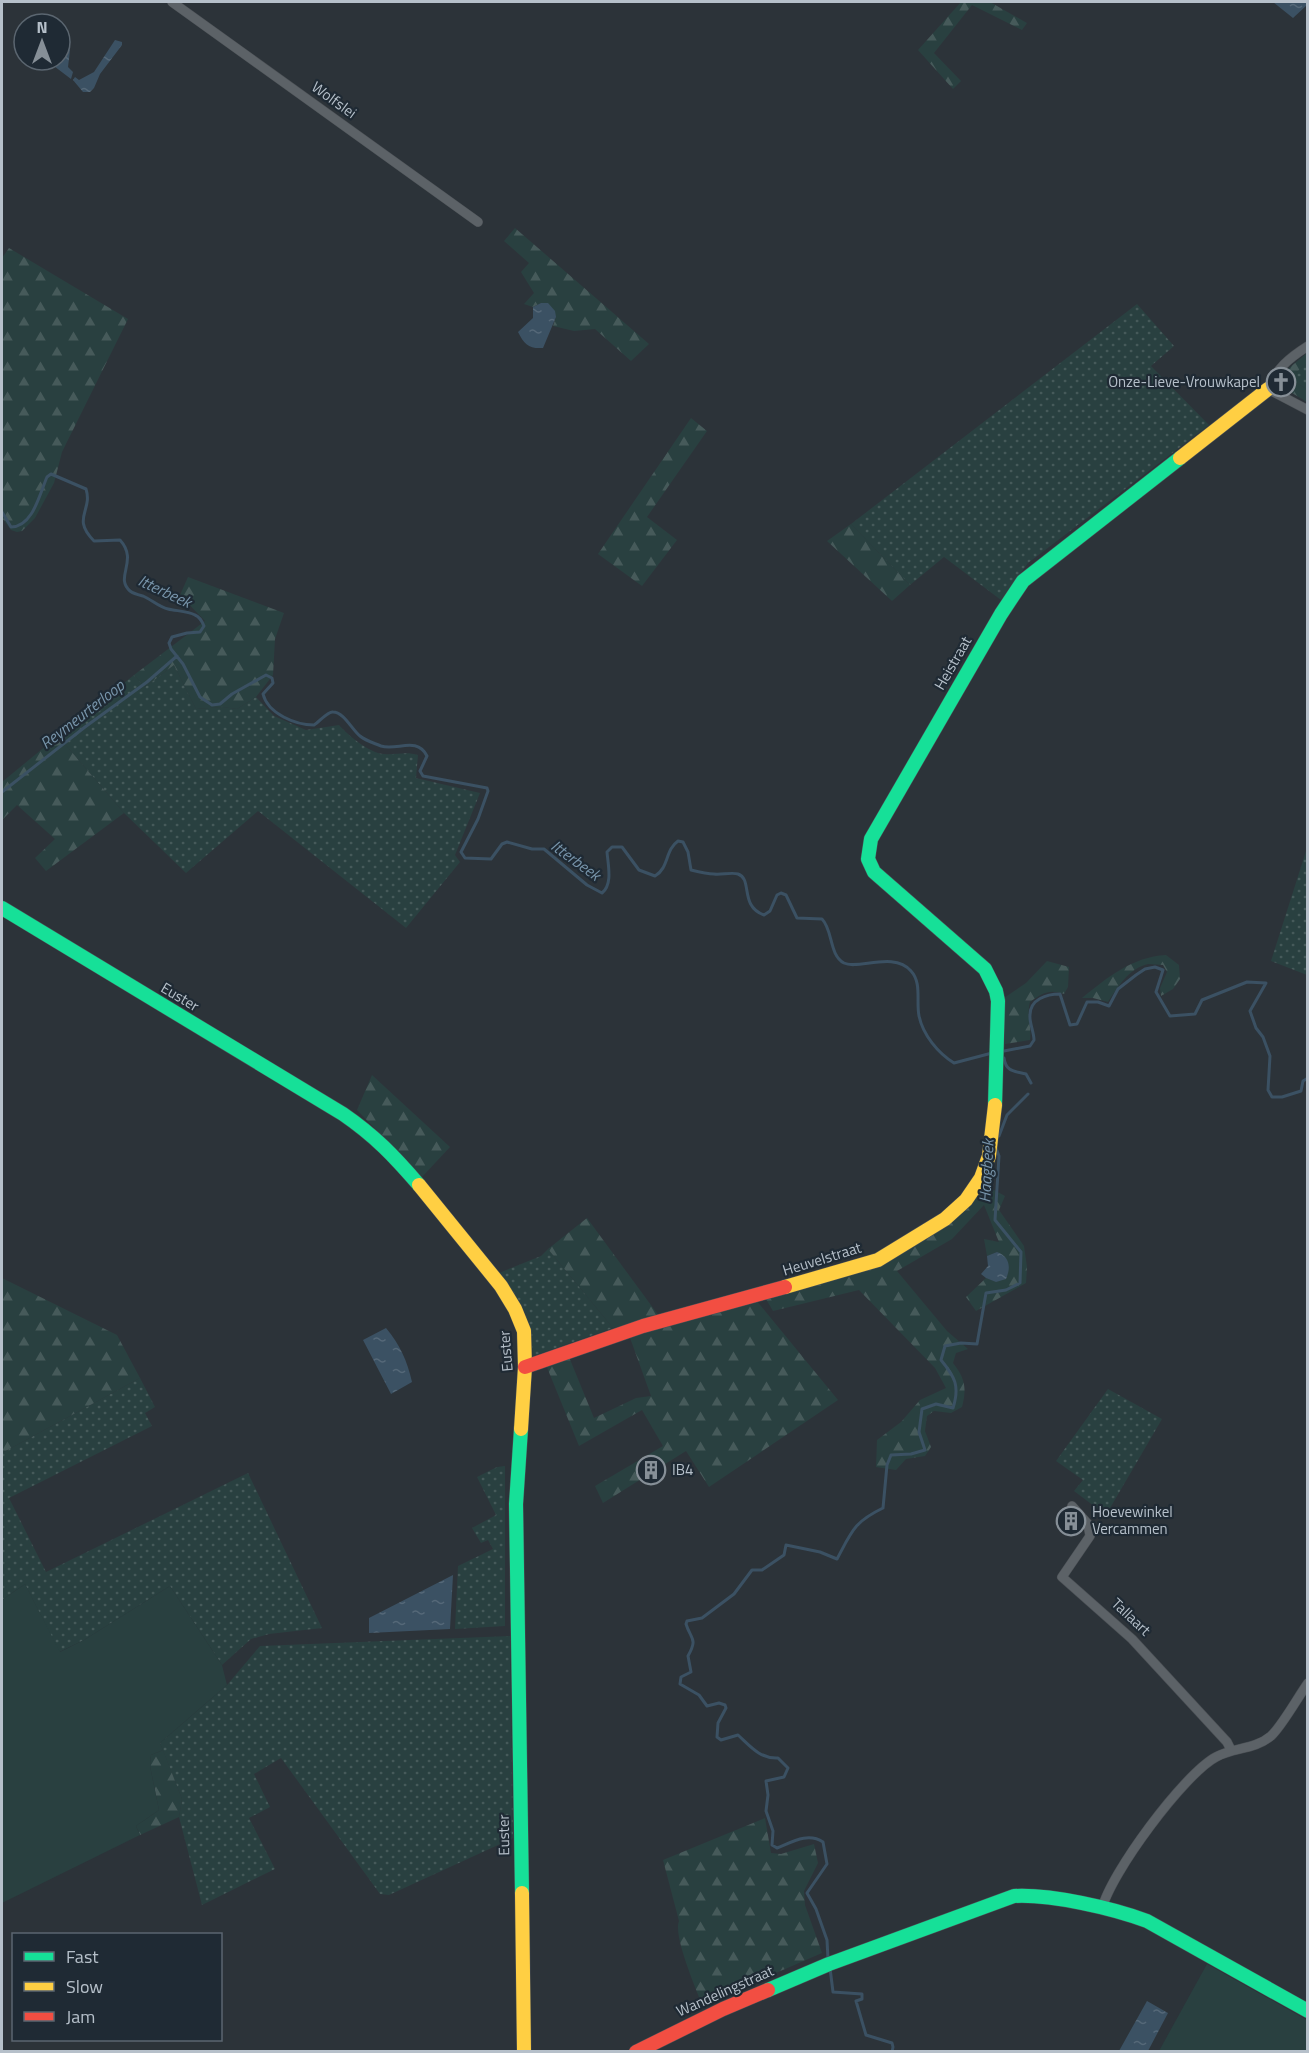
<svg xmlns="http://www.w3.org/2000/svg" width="1309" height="2053" font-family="'Titillium Web',sans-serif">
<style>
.grass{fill:url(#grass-dots)}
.forest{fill:url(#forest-firs)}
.green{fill:#294040}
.water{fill:url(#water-ripples)}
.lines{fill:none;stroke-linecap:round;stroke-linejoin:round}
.stream{stroke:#3b5163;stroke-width:3}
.street-casing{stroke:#4a4f54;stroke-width:10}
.fast-casing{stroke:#4a4f54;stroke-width:15}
.slow-casing{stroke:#4a4f54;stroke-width:15}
.jam-casing{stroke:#4a4f54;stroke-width:15}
.street{stroke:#5c6267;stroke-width:9}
.fast{stroke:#16e098;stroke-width:14}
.slow{stroke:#ffcf43;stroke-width:14}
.jam{stroke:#f24e42;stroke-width:14}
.labels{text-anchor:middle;stroke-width:4.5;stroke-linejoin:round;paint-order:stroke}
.street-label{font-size:15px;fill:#b6c0ca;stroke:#1f2a34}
.poi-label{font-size:15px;fill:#b6c0ca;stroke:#1f2a34;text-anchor:start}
.water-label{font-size:16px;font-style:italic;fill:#7895ab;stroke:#1f2a34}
</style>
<defs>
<pattern id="grass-dots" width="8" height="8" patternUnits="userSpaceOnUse" patternTransform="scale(1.5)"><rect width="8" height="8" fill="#294040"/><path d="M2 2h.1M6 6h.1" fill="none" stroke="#465a5a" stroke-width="1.8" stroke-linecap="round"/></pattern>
<pattern id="forest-firs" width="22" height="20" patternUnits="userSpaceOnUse" patternTransform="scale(1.5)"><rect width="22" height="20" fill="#294040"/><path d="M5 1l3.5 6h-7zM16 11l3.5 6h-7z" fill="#465a5a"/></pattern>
<pattern id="water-ripples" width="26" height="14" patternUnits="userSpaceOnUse" patternTransform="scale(1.5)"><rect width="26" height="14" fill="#3b5163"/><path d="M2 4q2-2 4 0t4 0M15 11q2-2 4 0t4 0" fill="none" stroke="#556878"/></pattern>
</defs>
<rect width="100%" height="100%" fill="#2c3339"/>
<!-- grass -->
<path class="grass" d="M 1137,304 L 1174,346 L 1151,366 L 1209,425 L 1028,563 L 1001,600 L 944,557 L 910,585 L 851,524 Z
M 1307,363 L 1307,389 L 1289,379 Z
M 174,665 L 196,709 L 223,707 L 237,709 L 256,697 L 274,716 L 306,730 L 339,725 C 349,736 369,753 384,754 C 396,755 406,751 418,755 L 416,778 L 480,793 L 455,855 L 460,862 L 406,928 L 258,811 L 186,873 L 124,813 L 58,736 L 134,675 L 145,687 Z
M 1307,848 L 1307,975 L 1271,961 Z
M 548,1249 L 613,1328 L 533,1356 C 530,1315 524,1305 499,1273 L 541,1256 Z
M 140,1378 L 155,1407 L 145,1413 L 152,1426 L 9,1498 L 46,1572 L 248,1473 L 322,1628 L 269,1634 L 251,1639 L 222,1665 L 170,1586 L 84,1640 L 59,1652 L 25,1584 L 2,1600 L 2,1453 Z
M 1108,1389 L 1162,1419 L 1106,1515 L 1074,1491 L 1083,1480 L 1056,1461 Z
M 505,1466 L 505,1626 L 455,1629 L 458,1566 L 493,1549 L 488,1540 L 481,1543 L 472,1528 L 496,1515 L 477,1477 L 497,1467 Z
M 510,1636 L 513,1838 L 389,1895 L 380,1894 L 281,1758 L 254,1774 L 270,1807 L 249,1818 L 275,1869 L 202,1905 L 179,1817 L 182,1799 L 160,1743 L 227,1685 L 260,1646 Z"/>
<!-- forest -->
<path class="forest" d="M 961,2 L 990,2 L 1027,23 L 1022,30 L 972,5 L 934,53 L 961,81 L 953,89 L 918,50 Z
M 515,228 L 649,344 L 631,361 L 595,329 L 574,331 L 553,326 L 556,317 L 541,303 L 533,307 L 524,304 L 534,293 L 521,272 L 529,263 L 504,241 Z
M 9,248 L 128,319 L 62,452 L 54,483 L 35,518 L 22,531 L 17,532 L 11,530 L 2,518 L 2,258 Z
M 1307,353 L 1307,363 L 1289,379 L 1307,389 L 1307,402 L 1277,384 L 1276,379 Z
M 691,418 L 707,431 L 647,517 L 677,540 L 642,586 L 598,554 Z
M 851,524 L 910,585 L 892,601 L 827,541 Z
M 188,577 L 284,613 L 275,639 L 273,675 L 256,697 L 237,709 L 223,707 L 196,709 L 174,665 L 145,687 L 134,675 L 205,621 L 180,595 Z
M 58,736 L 124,813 L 46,871 L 35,858 L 55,839 L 17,805 L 2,820 L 2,782 Z
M 1166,955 L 1179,965 L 1180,979 L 1173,989 L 1161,996 L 1160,988 L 1167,972 L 1163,965 C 1159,965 1152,964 1148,964 C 1129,968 1117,988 1108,1002 L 1093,998 L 1082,998 C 1108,977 1132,957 1166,955 Z
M 1047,961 L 1069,967 L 1068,987 L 1064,994 C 1050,989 1042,993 1030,1002 C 1026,1017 1032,1025 1030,1040 L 1005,1044 L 1004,998 L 1026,983 Z
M 372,1075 L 450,1147 L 422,1177 L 357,1110 Z
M 985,1185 L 1005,1196 L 999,1210 L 1024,1246 L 1027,1267 L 1026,1283 L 976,1311 L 966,1297 L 986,1278 L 997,1282 L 997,1252 L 987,1256 L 984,1239 L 999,1242 L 984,1205 L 952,1239 L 897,1271 L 947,1331 L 968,1349 L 956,1353 L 953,1363 C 965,1378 967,1388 962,1407 L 951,1413 L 934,1411 L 927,1416 L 925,1431 L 931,1447 L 925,1456 L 906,1459 L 896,1470 L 876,1467 L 877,1440 L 901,1422 L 920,1400 L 946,1388 L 935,1368 L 859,1290 L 773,1311 L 766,1299 L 933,1234 L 977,1196 Z
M 587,1218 L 659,1316 L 613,1328 L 548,1249 Z
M 2,1278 L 117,1335 L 140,1378 L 2,1453 Z
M 756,1300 L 838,1400 L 709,1487 L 686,1451 L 603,1503 L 595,1486 L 663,1446 L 642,1410 L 579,1446 L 546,1365 L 569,1357 L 594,1418 L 636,1398 L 651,1396 L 629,1335 Z
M 163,1750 L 182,1799 L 179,1817 L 140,1835 L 136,1826 L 159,1810 L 150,1766 L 151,1755 Z
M 765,1818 L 771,1853 L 781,1854 L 814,1844 L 818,1863 L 804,1891 L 805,1905 L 822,1953 L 702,2005 C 696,1988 673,1936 679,1921 L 663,1860 Z"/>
<!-- green -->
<path class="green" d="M 25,1584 L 60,1652 L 84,1640 L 170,1586 L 222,1665 L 227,1685 L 160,1743 L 163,1750 L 151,1755 L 150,1766 L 159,1810 L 136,1826 L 140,1835 L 2,1903 L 2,1600 Z
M 1207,1964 L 1307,2020 L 1307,2051 L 1159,2051 Z"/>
<!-- water -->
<path class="water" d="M 1273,2 L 1307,2 L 1307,5 L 1293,18 Z
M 115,40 L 122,42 L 122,45 L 100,74 L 94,88 L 90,92 L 83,92 L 73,80 L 75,77 L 79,80 L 94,72 Z
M 60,42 L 70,50 L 68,67 L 73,72 L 71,79 L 46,60 L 60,60 Z
M 541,303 L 548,303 L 555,311 L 556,317 L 543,348 C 529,349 524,344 518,332 L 533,318 L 533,307 Z
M 997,1252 C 1010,1257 1011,1267 1006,1279 L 996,1282 L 986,1278 L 981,1274 L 988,1266 L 987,1256 Z
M 386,1328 C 400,1345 407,1360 412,1382 L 391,1394 L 363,1340 Z
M 453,1575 L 450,1629 L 369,1633 L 369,1618 Z
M 1147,2001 L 1168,2013 L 1148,2051 L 1119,2051 Z"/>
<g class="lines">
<!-- stream -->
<path class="stream" d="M 2,512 L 11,527 C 33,527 40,493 47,477 L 51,474 L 86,489 C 93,511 71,518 94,541 L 120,540 C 139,561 114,577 130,591 C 134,594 139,595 143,596 C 152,600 159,607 168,609 C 176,611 188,611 195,615 C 200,617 202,621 204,626 L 200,632 L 187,633 L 172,637 L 169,643 L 171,649 L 183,664 L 200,697 L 212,705 L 220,704 L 232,694 L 266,675 L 272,678 L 273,683 L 263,694 C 268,714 296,725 314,725 C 319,722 328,711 333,712 C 344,712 352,730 360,736 C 366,741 374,743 381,746 C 397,751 417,736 427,756 L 420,771 L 423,776 L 487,788 L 488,791 L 478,819 L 461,852 L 465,858 L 491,859 L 502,844 L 507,842 L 532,849 L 544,849 L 587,885 L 602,893 C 613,884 608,865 607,852 L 612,847 L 622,847 L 639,870 L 655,876 C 669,868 665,850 678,841 L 683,842 L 688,852 L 691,870 C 699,872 707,874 714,874 C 721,875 732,872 738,874 C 753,879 739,906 764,915 L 770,911 L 777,895 L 781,893 L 786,895 L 797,918 L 822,919 C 833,930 829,955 844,963 C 858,970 894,951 911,971 C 922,983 916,1001 919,1016 C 923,1035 938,1053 954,1063 L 992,1053
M 2,792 L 85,727 L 147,682 L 177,656
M 1004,1051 L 1030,1046 L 1034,1040 C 1034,1032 1029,1022 1030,1015 C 1030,999 1047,994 1060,994 L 1070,1025 L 1077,1024 L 1087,1002 L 1098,1002 L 1109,1006 L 1118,989 L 1136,975 L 1145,969 L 1155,967 L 1163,970 L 1156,992 L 1170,1016 L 1195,1014 L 1202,1000 L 1247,982 L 1266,983 L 1250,1011 L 1256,1028 L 1263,1037 L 1270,1056 L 1268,1090 L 1272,1097 L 1282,1097 L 1301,1091 L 1303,1081 L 1308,1078
M 1004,1058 C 1006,1072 1014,1071 1026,1074 L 1031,1083
M 999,1136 L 1007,1115 L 1028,1094
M 828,1959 L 827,1940 L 816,1909 L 807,1893 L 827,1864 L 823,1842 C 808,1832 792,1842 777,1848 L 772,1845 L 773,1831 L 766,1811 L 768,1795 L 766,1781 L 784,1777 L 788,1768 L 778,1758 C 760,1759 750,1746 738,1735 L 721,1740 L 717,1737 L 718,1723 L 726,1708 L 725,1705 L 719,1703 L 707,1706 L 699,1695 L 680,1684 L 681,1677 L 691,1672 L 688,1656 C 698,1638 691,1640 686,1624 L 687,1621 L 702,1618 L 734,1594 L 752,1570 L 762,1570 L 784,1555 L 786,1545 L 820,1552 L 837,1559 C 852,1531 854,1522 883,1508 L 887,1465 L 891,1455 L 911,1454 L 925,1450 L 919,1432 L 922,1409 L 936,1404 L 953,1408 C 960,1386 955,1377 941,1360 L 945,1346 L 961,1343 L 977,1344 L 986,1293 L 1006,1290 L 1020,1283 L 1021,1252 L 995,1220 L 999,1156 L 996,1148
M 830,1968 L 833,1992 L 862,1994 L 862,1999 L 856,2001 L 866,2035 L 892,2043 L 893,2047 L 892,2052"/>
<!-- street casing -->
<g class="street-casing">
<path id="street" d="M 172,2 L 478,222
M 1308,346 C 1289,358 1276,369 1268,389 L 1308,410
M 1072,1506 L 1088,1524 L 1090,1536 L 1062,1577 L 1132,1639 L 1227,1742 L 1231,1750
M 1102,1909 C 1110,1874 1184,1774 1216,1757 C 1235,1747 1254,1750 1271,1736 C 1282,1726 1298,1697 1308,1683"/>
</g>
<!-- fast casing -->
<g class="fast-casing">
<path id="fast" d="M 2,908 L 343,1114 C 375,1136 394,1156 419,1185
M 995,1105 L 998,1001 L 996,991 L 985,969 L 874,872 L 868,859 L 871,839 L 1001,614 L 1023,581 L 1180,458
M 521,1429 L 516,1504 L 522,1893
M 768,1990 L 829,1964 L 1014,1896 C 1051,1894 1112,1908 1147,1921 L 1308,2011"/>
</g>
<!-- slow casing -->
<g class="slow-casing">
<path id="slow" d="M 1180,458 L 1268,389
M 419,1185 L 501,1286 L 515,1309 L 524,1331 L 525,1367 L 521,1429
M 785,1287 L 878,1260 L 945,1219 L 966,1200 L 981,1178 L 989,1156 L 995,1105
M 522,1893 L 524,2052"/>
</g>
<!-- jam casing -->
<g class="jam-casing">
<path id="jam" d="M 525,1367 L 643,1326 L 785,1287
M 636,2052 L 723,2009 L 768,1990"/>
</g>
<!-- street -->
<use href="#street" class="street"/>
<!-- fast -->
<use href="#fast" class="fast"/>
<!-- slow -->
<use href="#slow" class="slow"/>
<!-- jam -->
<use href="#jam" class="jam"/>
</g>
<!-- icons -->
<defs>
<g id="church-ring" transform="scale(1.5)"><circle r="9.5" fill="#1f2a34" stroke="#868f97" stroke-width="1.5"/><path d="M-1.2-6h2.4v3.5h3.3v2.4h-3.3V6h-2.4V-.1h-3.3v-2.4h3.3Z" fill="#868f97"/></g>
<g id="building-ring" transform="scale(1.5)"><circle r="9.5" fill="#1f2a34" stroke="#868f97" stroke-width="1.5"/><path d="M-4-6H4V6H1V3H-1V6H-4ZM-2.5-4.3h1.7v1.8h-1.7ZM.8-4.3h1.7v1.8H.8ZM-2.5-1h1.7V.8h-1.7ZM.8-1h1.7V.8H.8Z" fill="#868f97"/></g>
</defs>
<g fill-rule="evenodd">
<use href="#church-ring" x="1281" y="382"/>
<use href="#building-ring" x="651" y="1470"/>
<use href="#building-ring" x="1071" y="1521"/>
</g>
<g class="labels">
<!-- street labels -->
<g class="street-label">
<text transform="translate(334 100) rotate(36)" y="5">Wolfslei</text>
<text transform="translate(953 663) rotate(-60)" y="5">Heistraat</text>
<text transform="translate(180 997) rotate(31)" y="5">Euster</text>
<text transform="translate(822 1259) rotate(-17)" y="5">Heuvelstraat</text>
<text transform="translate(506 1351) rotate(-95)" y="5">Euster</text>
<text transform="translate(1131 1617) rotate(43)" y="5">Tallaart</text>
<text transform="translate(504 1835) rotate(-91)" y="5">Euster</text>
<text transform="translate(725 1991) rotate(-24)" y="5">Wandelingstraat</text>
</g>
<!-- poi labels -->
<g class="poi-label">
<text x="1260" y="387" text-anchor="end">Onze-Lieve-Vrouwkapel</text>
<text x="672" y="1475">IB4</text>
<text x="1092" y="1517">Hoevewinkel<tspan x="1092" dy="17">Vercammen</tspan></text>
</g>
<!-- water labels -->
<g class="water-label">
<text transform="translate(165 591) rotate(25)" y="6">Itterbeek</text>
<text transform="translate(82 714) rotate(-38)" y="6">Reymeurterloop</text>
<text transform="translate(576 860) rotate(36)" y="6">Itterbeek</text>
<text transform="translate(986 1171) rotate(-87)" y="6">Haagbeek</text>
</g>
</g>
<!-- border -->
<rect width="1309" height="2053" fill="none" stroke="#b6c0ca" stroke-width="6"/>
<!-- legend -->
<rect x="12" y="1933" width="210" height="108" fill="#1f2a34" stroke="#5b6670" stroke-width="1.5"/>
<rect x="24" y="1952" width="30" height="9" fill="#16e098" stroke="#5b6670" stroke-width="1.5"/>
<text x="66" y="1963" font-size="18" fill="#b6c0ca">Fast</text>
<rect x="24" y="1982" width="30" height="9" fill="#ffcf43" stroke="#5b6670" stroke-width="1.5"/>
<text x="66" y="1993" font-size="18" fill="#b6c0ca">Slow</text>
<rect x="24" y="2012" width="30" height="9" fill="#f24e42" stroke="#5b6670" stroke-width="1.5"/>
<text x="66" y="2023" font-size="18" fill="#b6c0ca">Jam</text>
<!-- north arrow -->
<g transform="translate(42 42)"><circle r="28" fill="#1f2a34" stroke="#5b6670" stroke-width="1.5"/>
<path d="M0-4.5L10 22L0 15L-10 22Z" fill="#868f97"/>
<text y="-9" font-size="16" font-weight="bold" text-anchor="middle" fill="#b6c0ca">N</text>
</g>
</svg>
